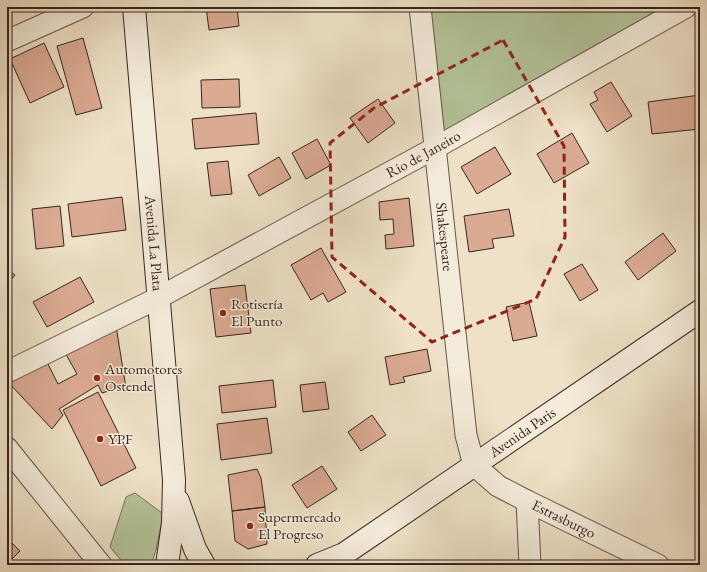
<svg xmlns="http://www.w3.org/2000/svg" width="707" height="572" font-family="'EB Garamond',serif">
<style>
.green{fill:#b3c499;stroke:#76745c}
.building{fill:#dbaa93;stroke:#38251f}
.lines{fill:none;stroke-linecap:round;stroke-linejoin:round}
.minor-casing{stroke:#665449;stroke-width:23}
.secondary-casing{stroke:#38251f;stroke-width:24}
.minor{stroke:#f4ecdb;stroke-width:21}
.secondary{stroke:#f4ecdb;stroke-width:22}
.marked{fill:none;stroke:#8f2418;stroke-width:3;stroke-dasharray:8 5;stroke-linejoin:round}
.poi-dot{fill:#8f2418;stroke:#f4ecdb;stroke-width:1.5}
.labels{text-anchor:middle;stroke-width:3;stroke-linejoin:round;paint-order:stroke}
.street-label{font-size:15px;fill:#38251f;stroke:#f4ecdb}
.poi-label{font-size:15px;fill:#38251f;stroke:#f4ecdb;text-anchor:start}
</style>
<rect width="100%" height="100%" fill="#eee1c7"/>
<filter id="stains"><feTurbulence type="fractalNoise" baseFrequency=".005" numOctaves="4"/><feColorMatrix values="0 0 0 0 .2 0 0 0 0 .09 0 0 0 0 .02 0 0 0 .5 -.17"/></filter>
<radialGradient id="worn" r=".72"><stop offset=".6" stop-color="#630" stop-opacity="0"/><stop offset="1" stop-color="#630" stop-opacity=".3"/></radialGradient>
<!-- green -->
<path class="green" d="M 420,7 L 686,7 L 435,148 Z
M 135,493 L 162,513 L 163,516 L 156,550 L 151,565 L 125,565 L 110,547 L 126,497 Z"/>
<!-- building -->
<path class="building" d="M 206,7 L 237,7 L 239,26 L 209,30 Z
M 83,38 L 102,108 L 76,115 L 57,46 Z
M 44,43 L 64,87 L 30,103 L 10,59 Z
M 239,79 L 240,107 L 202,108 L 201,80 Z
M 611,82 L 632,116 L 607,132 L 590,104 L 598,100 L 594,92 Z
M 700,95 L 700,129 L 652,134 L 648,102 Z
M 378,99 L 395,123 L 368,143 L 350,118 Z
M 256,113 L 259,144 L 195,149 L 192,119 Z
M 572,133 L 589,163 L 554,183 L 537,154 Z
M 317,139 L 331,165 L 306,179 L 292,153 Z
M 495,147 L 511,174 L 477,194 L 461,167 Z
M 279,157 L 291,178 L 259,196 L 248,175 Z
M 228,161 L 232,194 L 211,196 L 207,163 Z
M 122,197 L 126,230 L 72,237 L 68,204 Z
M 409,198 L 414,246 L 386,249 L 385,235 L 394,234 L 393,219 L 380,220 L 379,202 Z
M 60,206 L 64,246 L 36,249 L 32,209 Z
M 509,209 L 514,236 L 492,239 L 494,248 L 469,252 L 464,216 Z
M 663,233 L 676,251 L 638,280 L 625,262 Z
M 321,248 L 346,292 L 328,302 L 323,293 L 311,300 L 291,265 Z
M 582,264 L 598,290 L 580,301 L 564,274 Z
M 7,269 L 15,275 L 7,285 Z
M 80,277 L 94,302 L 47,327 L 33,302 Z
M 245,285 L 251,333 L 216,337 L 210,289 Z
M 529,302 L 537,336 L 513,341 L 506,307 Z
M 116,326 L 126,388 L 115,389 L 102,393 L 98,385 L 59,409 L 63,415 L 52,429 L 8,382 L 47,362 L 58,384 L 77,374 L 63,349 Z
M 427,349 L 431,371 L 403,377 L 405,382 L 390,385 L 385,357 Z
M 273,380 L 276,407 L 222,413 L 219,386 Z
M 325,382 L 329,409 L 303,412 L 300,385 Z
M 98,392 L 136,468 L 101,486 L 63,410 Z
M 372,415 L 386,435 L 361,451 L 348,432 Z
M 267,418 L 272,453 L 221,460 L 217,424 Z
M 322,466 L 337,489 L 307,508 L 292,485 Z
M 257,469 L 261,478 L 265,507 L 232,511 L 228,475 Z
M 265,507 L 267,544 L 248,549 L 235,541 L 232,511 Z
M 7,538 L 20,551 L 7,564 Z"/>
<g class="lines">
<!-- minor casing -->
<g class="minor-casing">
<g id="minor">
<path id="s1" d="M 420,7 L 466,435 L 474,465 L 498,486 L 527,501 L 658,565"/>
<path d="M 7,41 L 83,7"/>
<path id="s2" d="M 7,372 L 158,298 L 435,148 L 686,7"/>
<path d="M 7,448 L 101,565"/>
<path d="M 527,501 L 530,565"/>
</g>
</g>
<!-- secondary casing -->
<g class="secondary-casing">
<g id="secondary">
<path id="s3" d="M 134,7 L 174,480 L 173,523 L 167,565"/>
<path d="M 178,501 L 195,549 L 204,565"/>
<path id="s4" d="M 317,565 L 344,554 L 700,311"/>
</g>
</g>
<!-- minor -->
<use href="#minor" class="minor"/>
<!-- secondary -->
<use href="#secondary" class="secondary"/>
</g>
<!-- marked area -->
<path class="marked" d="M 503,40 L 564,146 L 565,237 L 536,299 L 432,342 L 332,257 L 330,143 L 374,108 Z"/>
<!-- markers -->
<g class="poi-dot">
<circle cx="223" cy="313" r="4"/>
<circle cx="97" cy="378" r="4"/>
<circle cx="100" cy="439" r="4"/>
<circle cx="250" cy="526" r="4"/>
</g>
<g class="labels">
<!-- street labels -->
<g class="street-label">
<text dy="5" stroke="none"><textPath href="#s2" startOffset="470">Rio de Janeiro</textPath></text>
<text dy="5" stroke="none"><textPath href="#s1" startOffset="231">Shakespeare</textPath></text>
<text dy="5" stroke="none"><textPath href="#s3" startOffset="237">Avenida La Plata</textPath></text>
<text dy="5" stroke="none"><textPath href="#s4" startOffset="245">Avenida Paris</textPath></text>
<text dy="5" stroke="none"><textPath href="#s1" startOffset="567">Estrasburgo</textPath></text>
</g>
<!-- poi labels -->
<g class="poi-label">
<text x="231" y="309">Rotisería<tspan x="231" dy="17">El Punto</tspan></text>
<text x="105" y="374">Automotores<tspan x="105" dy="17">Ostende</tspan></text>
<text x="108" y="444">YPF</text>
<text x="258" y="522">Supermercado<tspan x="258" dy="17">El Progreso</tspan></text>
</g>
</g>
<!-- margin -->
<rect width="707" height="572" fill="none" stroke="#eee1c7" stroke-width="24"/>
<rect x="8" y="8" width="691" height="556" fill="none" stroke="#38251f" stroke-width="2"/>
<rect x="12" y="12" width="683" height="548" fill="none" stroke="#38251f"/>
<rect width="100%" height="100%" filter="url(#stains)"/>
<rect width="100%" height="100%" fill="url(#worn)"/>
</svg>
